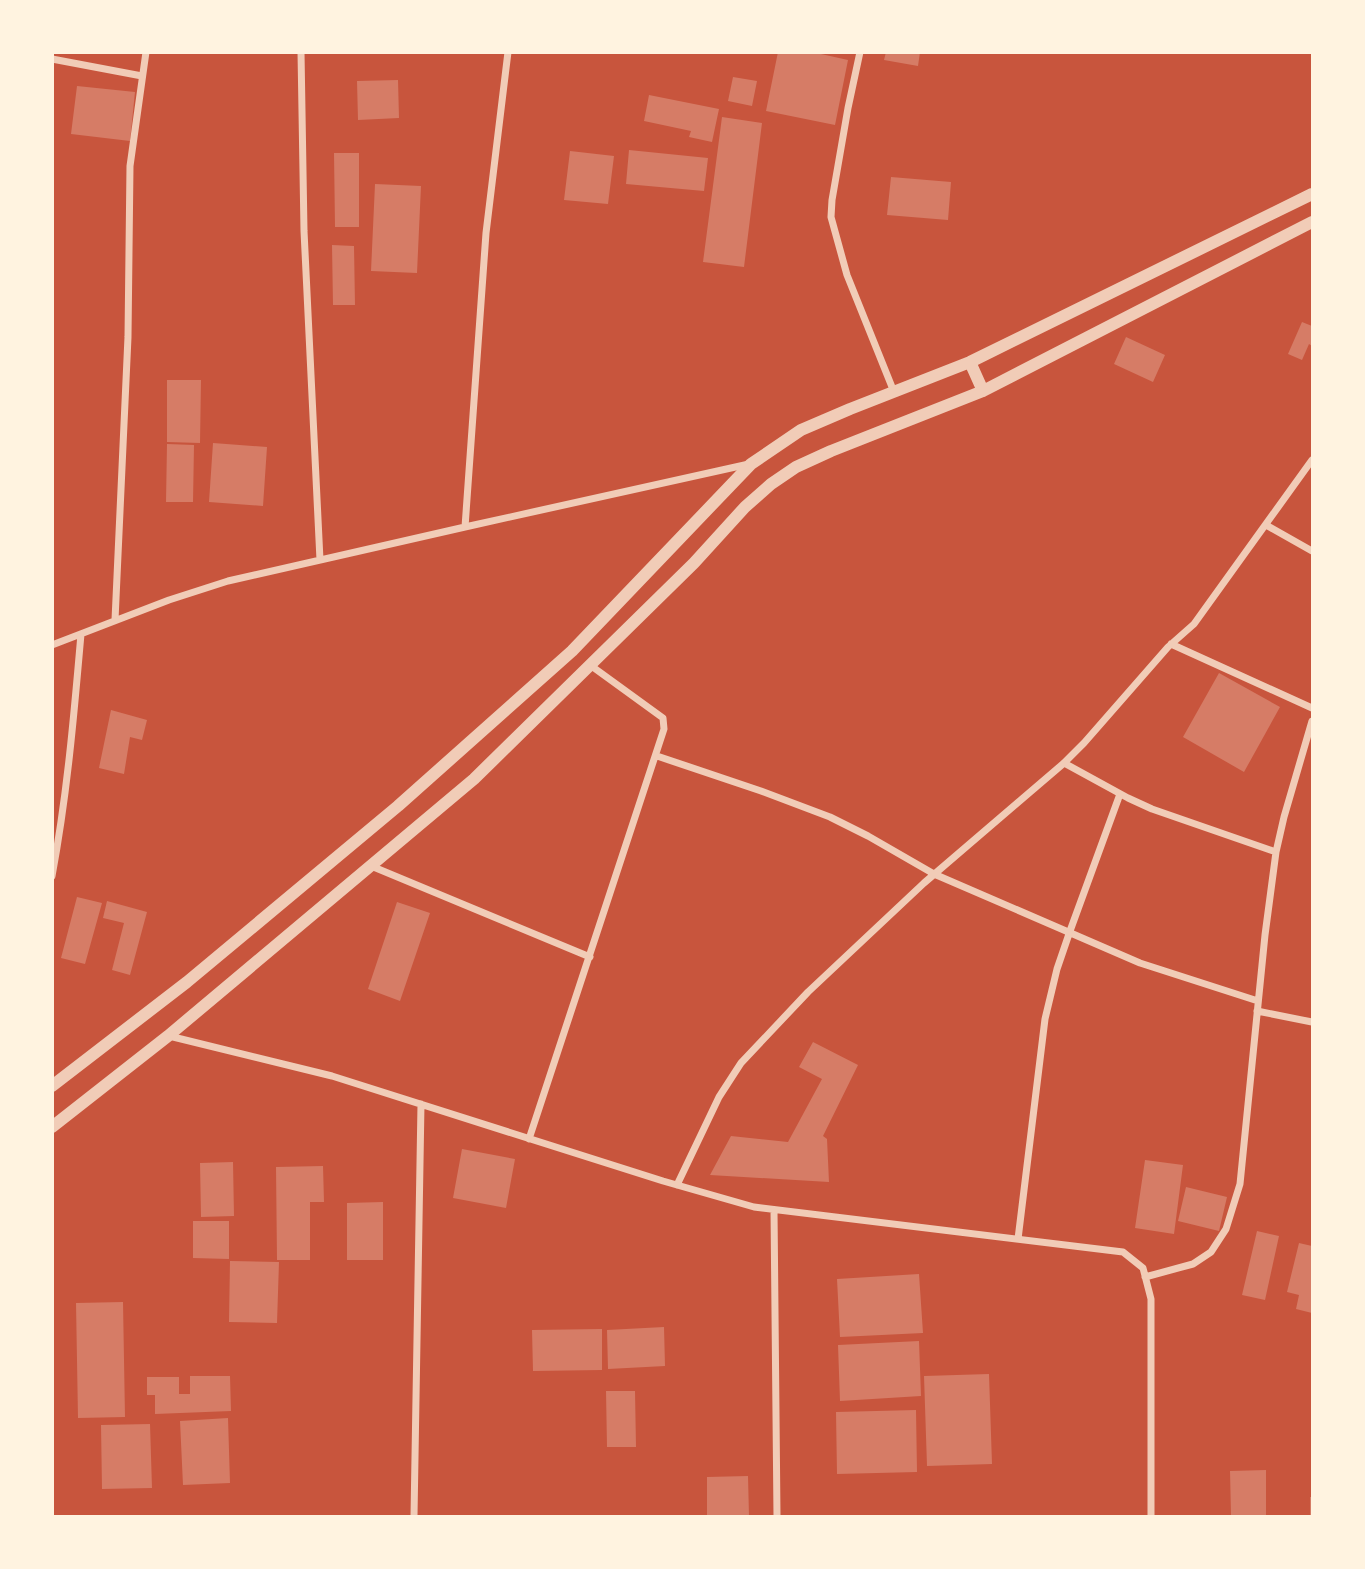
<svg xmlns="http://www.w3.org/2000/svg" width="1365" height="1569" font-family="Mulish,sans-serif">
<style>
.building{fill:#d67c66}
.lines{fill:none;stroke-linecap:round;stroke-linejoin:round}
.minor{stroke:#f1ccb7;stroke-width:7}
.tertiary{stroke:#f1ccb7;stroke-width:12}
</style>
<rect width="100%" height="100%" fill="#c8553d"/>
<!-- building -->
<path class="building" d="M 778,52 L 812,52 L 848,60 L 835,125 L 766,111 Z
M 886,52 L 920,52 L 918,66 L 884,60 Z
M 733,77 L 757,81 L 752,106 L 728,101 Z
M 398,80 L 399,118 L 358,120 L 357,81 Z
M 77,86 L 135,92 L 130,141 L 71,134 Z
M 649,95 L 719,109 L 712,142 L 689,137 L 691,131 L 644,121 Z
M 722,117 L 762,123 L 744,267 L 703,262 Z
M 629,150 L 708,158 L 704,191 L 626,184 Z
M 570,151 L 614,156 L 608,204 L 564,200 Z
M 334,153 L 359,153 L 359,227 L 335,227 Z
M 891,177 L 951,182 L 948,220 L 887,215 Z
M 375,184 L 421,186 L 417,273 L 371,271 Z
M 332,245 L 354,246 L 355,305 L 333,305 Z
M 1302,322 L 1312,326 L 1312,346 L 1309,344 L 1302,360 L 1288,354 Z
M 1126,337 L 1165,355 L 1153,382 L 1114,364 Z
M 167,380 L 201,380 L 200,443 L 167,442 Z
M 213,443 L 267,447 L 263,506 L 209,502 Z
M 167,444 L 194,445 L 193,502 L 166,502 Z
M 1219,673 L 1280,707 L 1244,772 L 1183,737 Z
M 111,710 L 147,720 L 142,740 L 130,737 L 124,774 L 99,768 Z
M 77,897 L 102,903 L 85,964 L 61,958 Z
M 107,901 L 147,912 L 130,975 L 112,970 L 124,923 L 103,918 Z
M 397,902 L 430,913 L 400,1001 L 368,989 Z
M 813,1042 L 858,1065 L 823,1136 L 827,1139 L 829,1182 L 710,1175 L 731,1136 L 788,1142 L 822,1079 L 799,1067 Z
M 462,1149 L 515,1159 L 506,1208 L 453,1198 Z
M 1145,1160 L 1183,1165 L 1174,1234 L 1135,1228 Z
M 233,1162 L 234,1216 L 201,1217 L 200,1163 Z
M 323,1166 L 324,1202 L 310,1202 L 310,1260 L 277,1260 L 276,1167 Z
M 1186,1187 L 1227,1197 L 1219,1231 L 1178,1221 Z
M 383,1202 L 383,1260 L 347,1260 L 347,1203 Z
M 193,1221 L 229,1221 L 229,1259 L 193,1258 Z
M 1257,1231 L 1279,1236 L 1265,1300 L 1242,1295 Z
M 1299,1243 L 1312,1246 L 1312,1313 L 1296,1309 L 1299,1295 L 1287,1292 Z
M 230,1261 L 279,1262 L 277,1323 L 229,1322 Z
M 919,1274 L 923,1333 L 840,1337 L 837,1279 Z
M 123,1302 L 125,1417 L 78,1418 L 76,1303 Z
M 664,1327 L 665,1366 L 608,1369 L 607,1330 Z
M 602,1329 L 602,1370 L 533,1371 L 532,1330 Z
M 919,1341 L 921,1396 L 840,1401 L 838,1345 Z
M 989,1374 L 992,1464 L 927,1466 L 924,1376 Z
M 190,1376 L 230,1376 L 231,1411 L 155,1414 L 155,1395 L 147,1395 L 147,1377 L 179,1377 L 179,1394 L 190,1394 Z
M 606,1391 L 635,1391 L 636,1447 L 607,1447 Z
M 916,1410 L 917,1472 L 837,1474 L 836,1412 Z
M 228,1418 L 230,1483 L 183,1485 L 180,1421 Z
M 150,1424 L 152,1488 L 102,1489 L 101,1425 Z
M 1266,1470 L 1266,1516 L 1231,1516 L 1230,1471 Z
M 748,1476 L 749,1516 L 707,1516 L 707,1477 Z
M 1310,1497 L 1312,1497 L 1312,1516 L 1310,1516 Z"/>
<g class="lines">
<!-- minor -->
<path class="minor" d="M 301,52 L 304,231 L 320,560
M 860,52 L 848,108 L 832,200 L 831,217 L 847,275 L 894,392
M 52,59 L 142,76
M 1266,525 L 1312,551
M 465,527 L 486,233 L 508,52
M 115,620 L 128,337 L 130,166 L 146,52
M 1171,644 L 1312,708
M 52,645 L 169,600 L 228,581 L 465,527 L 749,464
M 657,756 L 761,791 L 830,817 L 868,836 L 934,874 L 1140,963 L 1258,1001
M 1064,763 L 1128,798 L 1152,809 L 1276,852
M 371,866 L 590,957
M 52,876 C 67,796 74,715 81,634
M 1257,1011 L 1312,1022
M 169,1036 L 332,1076 L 663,1181 L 754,1207 L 1123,1252 L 1143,1268 L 1151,1299 L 1151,1516
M 529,1139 L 664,729 L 663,718 L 590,665
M 677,1185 L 719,1097 L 741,1063 L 808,992 L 924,883 L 1064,763 L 1084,743 L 1168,647 L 1194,624 L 1312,460
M 774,1210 L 777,1516
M 1018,1239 L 1045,1019 L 1057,969 L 1070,931 L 1120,794
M 1145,1277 L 1193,1264 L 1211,1252 L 1226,1229 L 1240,1184 L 1265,935 L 1276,852 L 1284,817 L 1312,721
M 414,1516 L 421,1104"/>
<!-- tertiary -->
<path class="tertiary" d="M 970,362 L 983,391
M 52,1086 L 187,982 L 398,806 L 572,651 L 751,464 L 801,430 L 850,409 L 970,362 L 1312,194
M 52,1127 L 168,1036 L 474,779 L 694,563 L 745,507 L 771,484 L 796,467 L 831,451 L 983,391 L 1312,222"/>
</g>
<!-- border -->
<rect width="1365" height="1569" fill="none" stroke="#fff3e0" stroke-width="108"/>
</svg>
